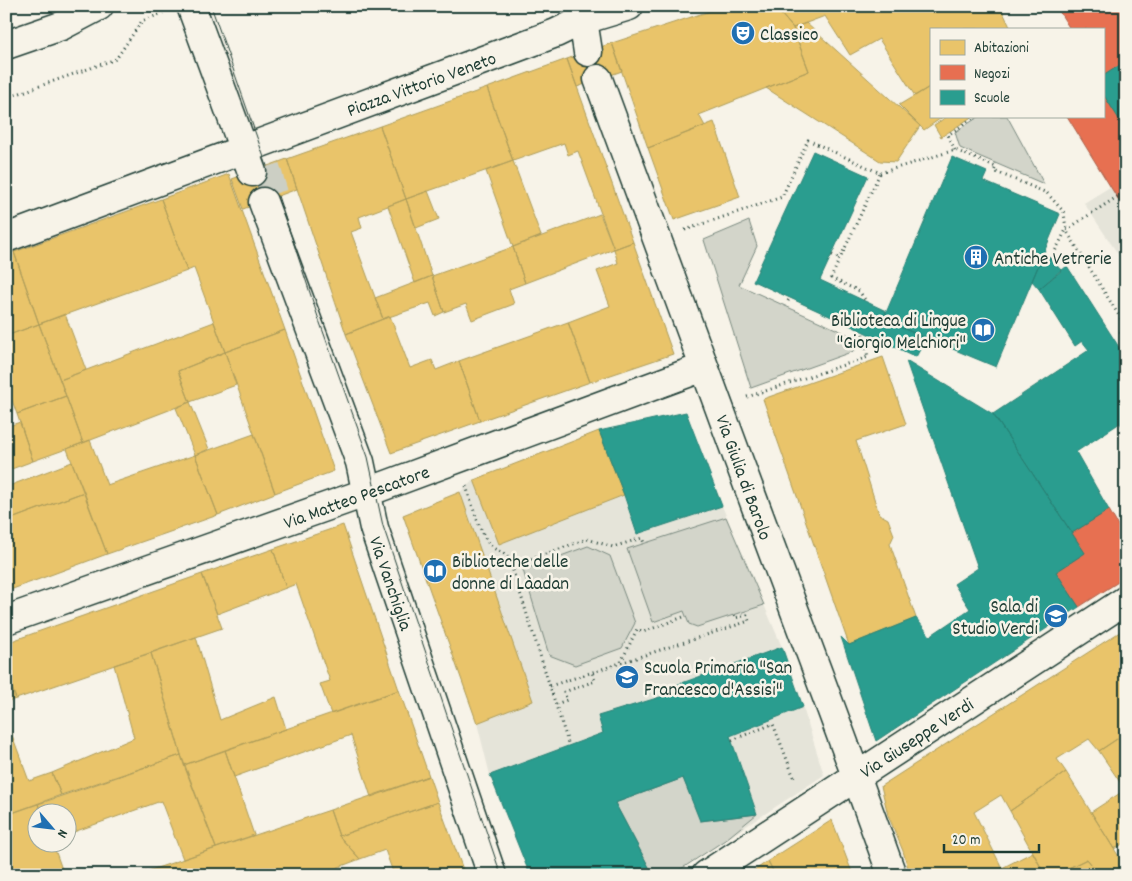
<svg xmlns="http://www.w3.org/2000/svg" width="1132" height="881" font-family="Dekko,sans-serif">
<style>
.built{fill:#e5e4d9}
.green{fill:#d3d5ca;stroke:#79897f}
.homes{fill:#e9c46a;stroke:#ac9c5a}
.shops{fill:#e76f51;stroke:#ab6048}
.schools{fill:#2a9d8f;stroke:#278074}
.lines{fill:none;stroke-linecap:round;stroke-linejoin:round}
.minor-tunnel{stroke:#cccfc4;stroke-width:28;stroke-dasharray:28 14;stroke-linecap:butt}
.minor-casing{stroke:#1f3d34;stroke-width:31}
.path{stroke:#1f3d34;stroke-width:3;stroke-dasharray:1 4;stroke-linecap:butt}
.minor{stroke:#f7f3e8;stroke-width:28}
.tram{stroke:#1f3d34;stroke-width:1}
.labels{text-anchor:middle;stroke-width:5;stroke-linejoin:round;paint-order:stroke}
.poi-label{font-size:19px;fill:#1f3d34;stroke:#f7f3e8;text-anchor:start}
.street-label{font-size:19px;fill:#1f3d34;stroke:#f7f3e8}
</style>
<rect width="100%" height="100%" fill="#f7f3e8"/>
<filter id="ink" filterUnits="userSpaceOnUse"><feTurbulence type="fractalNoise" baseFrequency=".02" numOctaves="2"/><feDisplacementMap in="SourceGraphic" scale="10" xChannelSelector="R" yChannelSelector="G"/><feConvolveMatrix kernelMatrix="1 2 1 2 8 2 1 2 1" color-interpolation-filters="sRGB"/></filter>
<g filter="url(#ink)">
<!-- built -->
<path class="built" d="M 1126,177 L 1126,266 L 1084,203 Z
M 474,480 L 499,544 L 624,495 L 637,534 L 722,506 L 782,647 L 804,711 L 824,775 L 672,875 L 490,775 L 477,723 L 403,515 L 460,492 Z"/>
<!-- green -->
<path class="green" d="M 980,116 L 1007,116 L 1044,184 L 960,148 L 955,132 Z
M 749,221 L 757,246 L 739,285 L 849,335 L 854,351 L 751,388 L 704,240 Z
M 726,517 L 764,605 L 697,627 L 689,624 L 684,611 L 653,622 L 627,549 Z
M 588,546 L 610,556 L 635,623 L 622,648 L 575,665 L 549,655 L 523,570 Z
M 683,778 L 701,821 L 757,814 L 725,840 L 672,875 L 640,875 L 651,871 L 615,803 Z"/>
<!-- homes -->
<path class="homes" d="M 725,6 L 774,6 L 793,28 L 809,71 L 699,115 L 705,126 L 648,148 L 612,43 Z
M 774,6 L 1000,6 L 1011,29 L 931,29 L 931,86 L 915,96 L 879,39 L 850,55 L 825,16 L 793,28 Z
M 806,23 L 920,126 L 896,162 L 880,161 L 766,88 L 809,71 L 793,28 Z
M 612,43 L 622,71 L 577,87 L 567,59 Z
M 567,59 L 633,242 L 614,249 L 578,151 L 568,155 L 564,143 L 513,161 L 487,88 Z
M 931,86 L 931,116 L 944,116 L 924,130 L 899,105 Z
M 487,88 L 513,161 L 406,199 L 380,126 Z
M 948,116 L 973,116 L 941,137 L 934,125 Z
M 714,122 L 740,197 L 674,220 L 648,148 Z
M 380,126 L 406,199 L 359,217 L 362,228 L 351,232 L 383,319 L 346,334 L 287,159 Z
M 287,159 L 297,189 L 243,209 L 232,179 Z
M 513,161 L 541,236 L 513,247 L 486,171 Z
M 229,174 L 285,330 L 225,352 L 194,268 L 187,271 L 161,199 Z
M 428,191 L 439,219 L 416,228 L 406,199 Z
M 161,199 L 187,271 L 39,324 L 14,252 Z
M 406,199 L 432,276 L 415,283 L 388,206 Z
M 600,214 L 614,249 L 525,283 L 513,247 Z
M 633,242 L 673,354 L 590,382 L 568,322 L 610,306 L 597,271 L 618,263 L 614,249 Z
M 513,247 L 525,283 L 509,289 L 514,304 L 472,320 L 466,304 L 444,312 L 432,276 Z
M 14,252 L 39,324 L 6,336 L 6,255 Z
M 432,276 L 444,312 L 435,316 L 430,303 L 383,319 L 375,298 Z
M 65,314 L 86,370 L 60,380 L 39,324 Z
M 390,316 L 410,368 L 432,360 L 436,370 L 459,361 L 480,421 L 391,453 L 346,334 Z
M 214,322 L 225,352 L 178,371 L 190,402 L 83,443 L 60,380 Z
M 568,322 L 590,382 L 480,421 L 459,361 Z
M 39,324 L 66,396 L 17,414 L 6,384 L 6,336 Z
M 285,330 L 334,471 L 275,493 L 225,352 Z
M 225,352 L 236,385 L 190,402 L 178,371 Z
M 883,357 L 906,424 L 856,441 L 879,514 L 888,519 L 894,535 L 890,544 L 916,618 L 849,645 L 763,399 Z
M 66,396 L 83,443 L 33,461 L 17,414 Z
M 190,402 L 209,449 L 195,455 L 176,408 Z
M 20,422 L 33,461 L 6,471 L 6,427 Z
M 599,431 L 624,495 L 499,544 L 474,480 Z
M 254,434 L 275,493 L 218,515 L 195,455 Z
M 90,440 L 107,485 L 195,455 L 218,515 L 107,554 L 67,449 Z
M 72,462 L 84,492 L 6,521 L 6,487 Z
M 84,492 L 107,554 L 10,590 L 6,580 L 6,521 Z
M 460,492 L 533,701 L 477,723 L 403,515 Z
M 343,525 L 399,690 L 331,714 L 320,684 L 330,681 L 296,584 L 286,588 L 273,549 Z
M 273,549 L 286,588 L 217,614 L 202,574 Z
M 202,574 L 222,628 L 16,699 L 8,678 L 6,679 L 6,643 Z
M 1126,628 L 1126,733 L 1099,751 L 1089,739 L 1057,759 L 1066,772 L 1010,811 L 1001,795 L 974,812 L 1002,868 L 1004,875 L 910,875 L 903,851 L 888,815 L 881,786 Z
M 196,637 L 220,720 L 276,697 L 286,729 L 184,765 L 151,653 Z
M 151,653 L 181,755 L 61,795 L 52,773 L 134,738 L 114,665 Z
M 8,678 L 16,699 L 6,702 L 6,679 Z
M 399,690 L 429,776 L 371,797 L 351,735 L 234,777 L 225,750 Z
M 6,719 L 29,781 L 52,773 L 61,795 L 12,813 L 8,802 L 6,803 Z
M 1126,733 L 1126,791 L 1099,751 Z
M 225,750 L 254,835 L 216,848 L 184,765 Z
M 181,755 L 216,848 L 183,859 L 161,801 L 68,834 L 68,814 L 42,814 L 38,804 Z
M 1066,772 L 1126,868 L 1126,875 L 1100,875 L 1087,859 L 1054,875 L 1045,875 L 1010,811 Z
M 429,776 L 438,802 L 339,836 L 330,810 Z
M 1125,790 L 1126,842 L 1114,849 L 1091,812 Z
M 8,802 L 12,813 L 38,804 L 42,814 L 38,814 L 38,844 L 53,844 L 64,875 L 6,875 L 6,803 Z
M 438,802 L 465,875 L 394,875 L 385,850 L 360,859 L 339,836 Z
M 330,810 L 339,836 L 360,859 L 318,875 L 136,875 Z
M 832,820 L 853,875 L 775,875 L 768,861 Z
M 1033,852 L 1045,875 L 1004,875 L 1002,868 Z
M 1087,859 L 1100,875 L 1054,875 Z
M 768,861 L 775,875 L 748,875 Z"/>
<!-- shops -->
<path class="shops" d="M 1056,6 L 1126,6 L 1126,212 L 1067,116 L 1103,116 L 1103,29 L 1070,29 Z
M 1109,510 L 1119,527 L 1126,523 L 1126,577 L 1079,607 L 1056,572 L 1085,553 L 1072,533 Z"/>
<!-- schools -->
<path class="schools" d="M 1126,61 L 1126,130 L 1103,94 L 1103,76 Z
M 813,151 L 868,176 L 820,280 L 886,311 L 883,320 L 926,338 L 916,357 L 862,331 L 753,281 Z
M 952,157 L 987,172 L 983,181 L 1060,214 L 996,367 L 883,320 Z
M 1044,252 L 1061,270 L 1039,289 L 1032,281 Z
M 1067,266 L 1126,358 L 1126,433 L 1120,423 L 1076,452 L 1109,510 L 1072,533 L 993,414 L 1089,350 L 1082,341 L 1075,346 L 1039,289 Z
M 906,361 L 993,414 L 1085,553 L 1056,572 L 1079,607 L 876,741 L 841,637 L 849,645 L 916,618 L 930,636 L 970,609 L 954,584 L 978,568 Z
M 686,412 L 722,506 L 637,534 L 624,495 L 599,431 Z
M 782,647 L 803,707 L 730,736 L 757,814 L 700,821 L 683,778 L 615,803 L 651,871 L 640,875 L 530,875 L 490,775 L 603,733 L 598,716 L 670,694 L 668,688 Z"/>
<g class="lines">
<!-- minor-tunnel -->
<path class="minor-tunnel" d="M 266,167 L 275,197"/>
<!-- minor casing -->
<g class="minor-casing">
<path id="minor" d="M 191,6 L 252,172
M 578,6 L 583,20 L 588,52
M 6,45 L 61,26 L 99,6
M 598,79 C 639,188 678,298 719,407 C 776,563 836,718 892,875
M 263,202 L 360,462 L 374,528 L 492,875
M 6,238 L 556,33 L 583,20 L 629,6
M 6,620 L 365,493 L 704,367
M 706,875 L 1126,600"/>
</g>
<!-- path -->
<path class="path" d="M 6,98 L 116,59 L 142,21 L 163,13
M 955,150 L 948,135 L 976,116
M 880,173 L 955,150 L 996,167 L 994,171 L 1047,193 L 1064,212 L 1066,230 L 1051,259
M 1126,191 L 1066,230 L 1126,327
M 685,230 L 782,197 L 808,140 L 880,173 L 831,278 L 859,291 L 866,301
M 832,255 L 840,259
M 788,301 L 790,298
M 1126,331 L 1121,333 L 1126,341
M 747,397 L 868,357 L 862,331
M 466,486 C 471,501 480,534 490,545 C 495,551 503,551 509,558 L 569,746
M 512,566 L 587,539 L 613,547 L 642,538 L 644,543
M 621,662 L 637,629 L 643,632 L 686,616
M 550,686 L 749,621 L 747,615 L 735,618 L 734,615
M 556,704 L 567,700 L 564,692 L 595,681 L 592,672
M 732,740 L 773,724 L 795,780"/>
<!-- minor -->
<use href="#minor" class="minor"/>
<!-- tram -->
<path class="tram" d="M 211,6 L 267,166
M 6,11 L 19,6
M 278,196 L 319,320 L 368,457 L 383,526 L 501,875"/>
</g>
</g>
<!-- icons -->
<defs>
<g id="theatre-disc" transform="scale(1.25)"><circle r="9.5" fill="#1f6fb2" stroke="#f7f3e8"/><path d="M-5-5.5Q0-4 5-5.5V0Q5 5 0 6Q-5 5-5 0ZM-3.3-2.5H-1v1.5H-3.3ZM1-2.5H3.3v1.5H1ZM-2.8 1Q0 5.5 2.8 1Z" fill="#fff"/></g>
<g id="building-disc" transform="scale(1.25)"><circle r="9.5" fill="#1f6fb2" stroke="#f7f3e8"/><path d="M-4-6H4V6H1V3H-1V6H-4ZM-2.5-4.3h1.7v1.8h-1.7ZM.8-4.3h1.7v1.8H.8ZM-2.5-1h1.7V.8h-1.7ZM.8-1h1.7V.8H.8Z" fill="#fff"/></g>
<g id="library-disc" transform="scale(1.25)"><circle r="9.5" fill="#1f6fb2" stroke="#f7f3e8"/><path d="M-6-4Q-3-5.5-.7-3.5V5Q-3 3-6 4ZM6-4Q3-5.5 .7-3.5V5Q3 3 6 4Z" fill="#fff"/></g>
<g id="university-disc" transform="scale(1.25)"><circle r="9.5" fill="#1f6fb2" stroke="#f7f3e8"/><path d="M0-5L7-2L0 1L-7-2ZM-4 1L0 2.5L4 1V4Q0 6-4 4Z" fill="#fff"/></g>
<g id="school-disc" transform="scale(1.25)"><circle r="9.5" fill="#1f6fb2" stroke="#f7f3e8"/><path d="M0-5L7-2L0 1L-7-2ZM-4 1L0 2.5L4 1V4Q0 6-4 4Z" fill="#fff"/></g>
</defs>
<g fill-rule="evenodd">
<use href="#theatre-disc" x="743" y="33"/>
<use href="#building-disc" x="976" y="257"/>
<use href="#library-disc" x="983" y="330"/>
<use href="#library-disc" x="435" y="571"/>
<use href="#university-disc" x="1056" y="616"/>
<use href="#school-disc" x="627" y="677"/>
</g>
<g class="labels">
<!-- poi labels -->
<g class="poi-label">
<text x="760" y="40">Classico</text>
<text x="994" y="264">Antiche Vetrerie</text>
<text x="966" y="326" text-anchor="end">Biblioteca di Lingue<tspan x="966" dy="22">"Giorgio Melchiori"</tspan></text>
<text x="452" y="567">Biblioteche delle<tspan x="452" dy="22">donne di Làadan</tspan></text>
<text x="1038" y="612" text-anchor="end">Sala di<tspan x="1038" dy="22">Studio Verdi</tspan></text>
<text x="644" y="673">Scuola Primaria "San<tspan x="644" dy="22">Francesco d'Assisi"</tspan></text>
</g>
<!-- street labels -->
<g class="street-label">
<text transform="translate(421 83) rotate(-20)" y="7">Piazza Vittorio Veneto</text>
<text transform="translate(745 477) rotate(70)" y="7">Via Giulia di Barolo</text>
<text transform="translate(356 496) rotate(-20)" y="7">Via Matteo Pescatore</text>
<text transform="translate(392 583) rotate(71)" y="7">Via Vanchiglia</text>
<text transform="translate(916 737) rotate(-33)" y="7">Via Giuseppe Verdi</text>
</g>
</g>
<!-- margin -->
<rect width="1132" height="881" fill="none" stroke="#f7f3e8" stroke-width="25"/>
<rect x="12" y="12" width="1107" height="856" fill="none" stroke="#1f3d34" stroke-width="2" filter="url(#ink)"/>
<!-- legend -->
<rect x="930" y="28" width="175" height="90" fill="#f7f3e8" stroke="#a1aaa0"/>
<rect x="940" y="40" width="25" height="15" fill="#e9c46a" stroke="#a1aaa0"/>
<text x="974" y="52" font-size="15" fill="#1f3d34">Abitazioni</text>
<rect x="940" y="65" width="25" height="15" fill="#e76f51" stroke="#a1aaa0"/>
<text x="974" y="78" font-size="15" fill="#1f3d34">Negozi</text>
<rect x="940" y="90" width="25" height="15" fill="#2a9d8f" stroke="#a1aaa0"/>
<text x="974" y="102" font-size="15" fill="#1f3d34">Scuole</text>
<!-- north arrow -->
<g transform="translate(52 828) rotate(118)"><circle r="24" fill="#f7f3e8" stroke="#a1aaa0"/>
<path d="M0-4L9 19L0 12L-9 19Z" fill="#1f6fb2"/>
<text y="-8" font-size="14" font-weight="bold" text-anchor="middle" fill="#1f3d34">N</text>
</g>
<!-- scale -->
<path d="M944 844v8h95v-8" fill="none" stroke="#1f3d34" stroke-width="2.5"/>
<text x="952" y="844" font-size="15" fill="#1f3d34" stroke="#f7f3e8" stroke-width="4" paint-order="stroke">20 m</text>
</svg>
